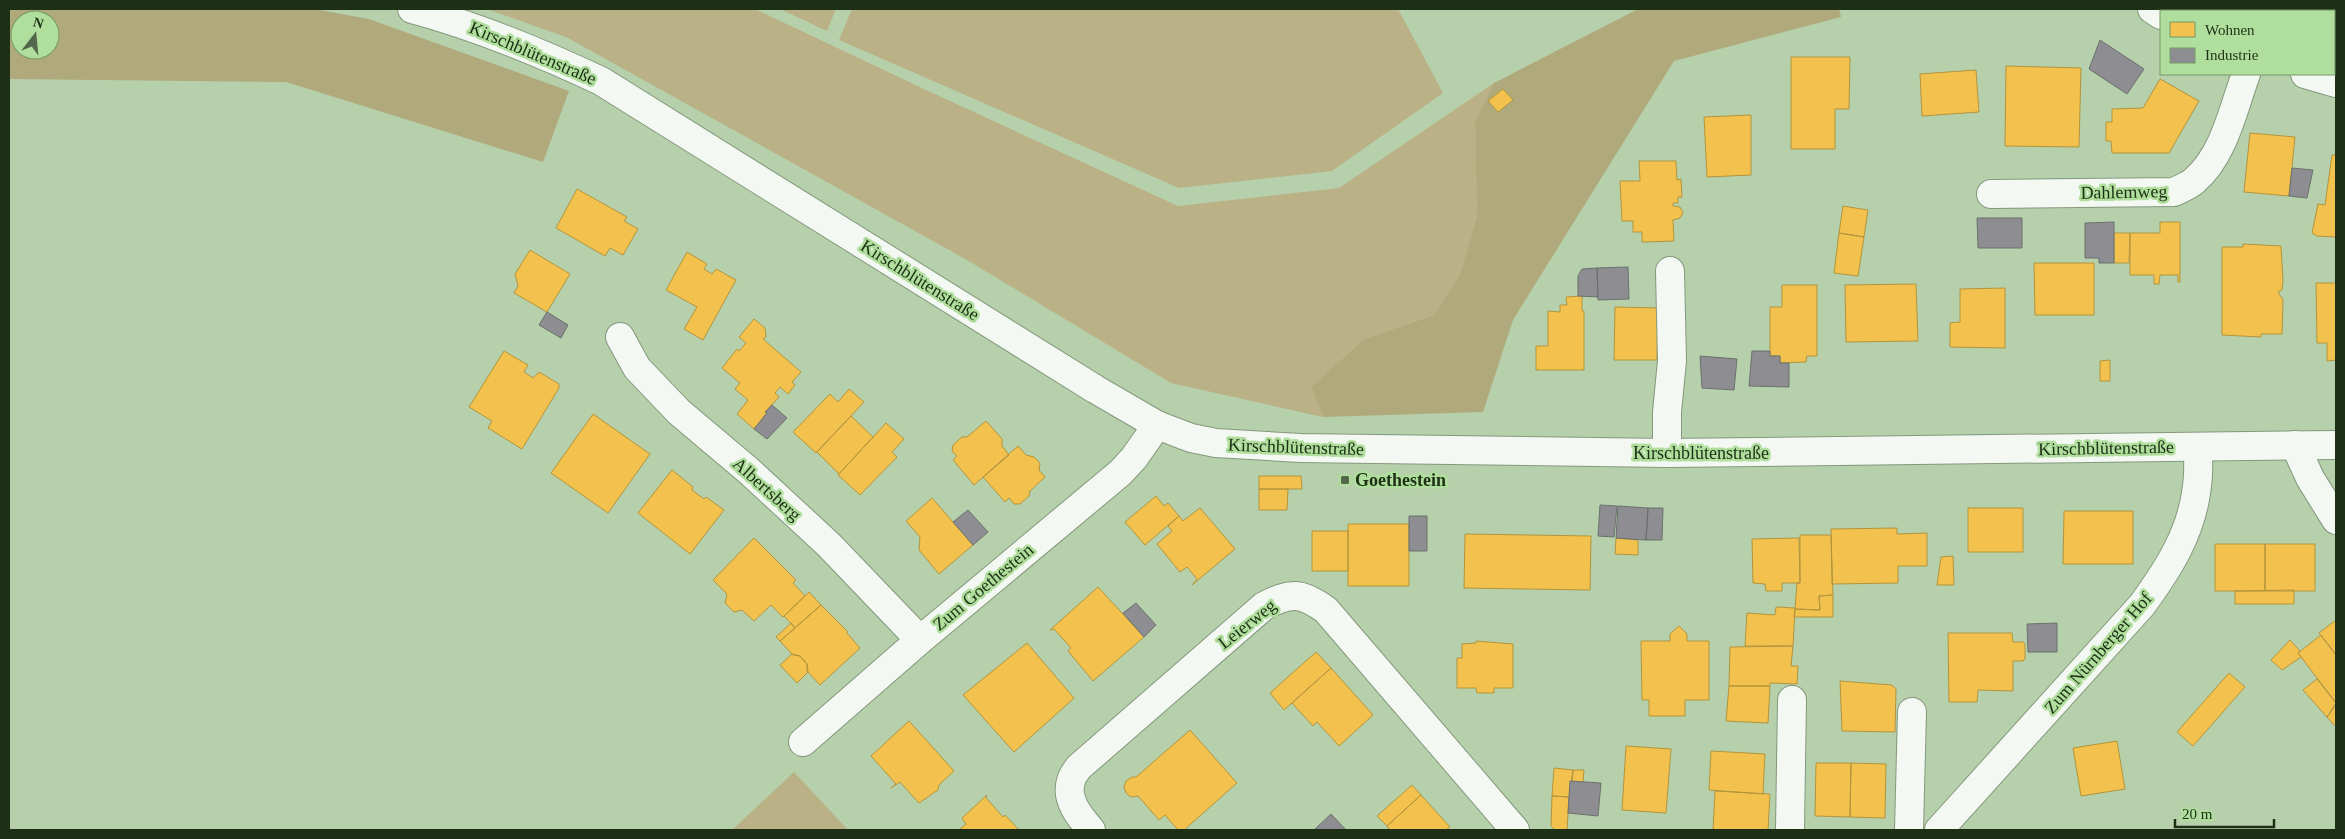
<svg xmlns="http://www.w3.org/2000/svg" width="2345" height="839" font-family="Georgia,serif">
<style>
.green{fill:#bab286}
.forest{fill:#b0a97c;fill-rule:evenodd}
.homes{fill:#f2c14e;stroke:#b2953d}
.industry{fill:#8d8d92;stroke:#6b716c}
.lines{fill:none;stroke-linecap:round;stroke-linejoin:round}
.minor-casing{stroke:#84987c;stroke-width:30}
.major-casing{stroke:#84987c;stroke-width:30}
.minor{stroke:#f4f8f3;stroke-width:28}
.major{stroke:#f4f8f3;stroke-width:28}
.poi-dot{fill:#53674a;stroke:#b0df9d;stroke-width:2}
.labels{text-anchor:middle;stroke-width:5;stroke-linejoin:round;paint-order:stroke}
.street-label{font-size:18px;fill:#1d2f15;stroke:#b0df9d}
.poi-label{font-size:18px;font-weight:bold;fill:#1d2f15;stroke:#b0df9d;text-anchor:start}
</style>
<rect width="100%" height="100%" fill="#b6d0ac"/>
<!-- green -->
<path class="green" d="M 487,9 L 755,9 L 924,89 L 1178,206 L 1339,188 L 1494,83 L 1475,121 L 1477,217 L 1460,274 L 1434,315 L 1364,339 L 1311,387 L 1323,417 L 1171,383 L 967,260 L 566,37 Z
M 780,9 L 836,9 L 827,31 Z
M 852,9 L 1398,9 L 1443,93 L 1332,171 L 1179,188 L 839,40 Z
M 794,772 L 848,830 L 732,830 Z"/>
<!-- forest -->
<path class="forest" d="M 9,9 L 314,9 L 369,19 L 569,91 L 543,162 L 286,82 L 9,79 ZM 20,20 L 50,20 L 50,50 L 20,50 Z
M 1638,9 L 1839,9 L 1841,17 L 1674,61 L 1513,320 L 1483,412 L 1323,417 L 1311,387 L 1364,339 L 1434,315 L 1460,274 L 1477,217 L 1475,121 L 1494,83 Z"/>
<!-- homes -->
<path class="homes" d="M 1791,57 L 1850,57 L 1849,109 L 1835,109 L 1835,149 L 1791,149 Z
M 2006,66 L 2081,68 L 2079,147 L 2005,146 Z
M 1976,70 L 1979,112 L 1922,116 L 1920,74 Z
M 2160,79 L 2199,101 L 2169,153 L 2112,153 L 2111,141 L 2106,141 L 2106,122 L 2112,122 L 2112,109 L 2143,108 Z
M 1503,89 L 1513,100 L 1498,112 L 1488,101 Z
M 1751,115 L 1751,175 L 1707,177 L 1704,117 Z
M 2250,133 L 2295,137 L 2289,196 L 2244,192 Z
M 2332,155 L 2336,155 L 2336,237 L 2317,236 L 2312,233 L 2318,204 L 2325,205 Z
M 1639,161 L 1676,161 L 1677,180 L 1681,179 L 1682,197 L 1678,197 L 1678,203 L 1673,203 L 1673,206 L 1680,207 L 1683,213 L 1680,218 L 1673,220 L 1674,241 L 1642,242 L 1642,232 L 1633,232 L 1633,221 L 1622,221 L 1620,181 L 1640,181 Z
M 577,189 L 627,217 L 624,221 L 638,229 L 623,255 L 610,248 L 605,256 L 556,228 Z
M 1843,206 L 1868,210 L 1864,237 L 1839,233 Z
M 2160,222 L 2180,222 L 2180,282 L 2178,282 L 2178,275 L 2160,275 L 2159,284 L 2154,284 L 2154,275 L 2130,275 L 2130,233 L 2160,233 Z
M 1839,233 L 1864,237 L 1858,276 L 1834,273 Z
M 2114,233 L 2130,233 L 2129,263 L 2114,263 Z
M 2243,244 L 2281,246 L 2283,281 L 2282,290 L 2278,292 L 2283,300 L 2282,334 L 2261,334 L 2261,337 L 2222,335 L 2222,247 L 2243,247 Z
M 530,250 L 570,274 L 547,312 L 514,293 L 518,286 L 515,274 Z
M 687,252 L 707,264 L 704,269 L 712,274 L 716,269 L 736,280 L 703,340 L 684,329 L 697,307 L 666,290 Z
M 2034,263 L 2094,263 L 2094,315 L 2035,315 Z
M 2316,283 L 2336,283 L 2336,360 L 2327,361 L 2327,343 L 2317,343 Z
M 1916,284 L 1918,341 L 1846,342 L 1845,285 Z
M 1782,285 L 1817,285 L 1817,356 L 1807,356 L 1806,362 L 1780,363 L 1780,356 L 1770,356 L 1770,307 L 1782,307 Z
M 2005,288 L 2005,348 L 1950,347 L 1950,323 L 1960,322 L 1960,289 Z
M 1582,296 L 1582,311 L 1584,311 L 1584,370 L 1536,370 L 1536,346 L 1548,346 L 1548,311 L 1560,312 L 1560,305 L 1567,305 L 1566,297 Z
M 1615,307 L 1658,308 L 1657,360 L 1614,360 Z
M 754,319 L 765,328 L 766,337 L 763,339 L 801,372 L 792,382 L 795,385 L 788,394 L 780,387 L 775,393 L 779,397 L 765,412 L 767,413 L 754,429 L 737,414 L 748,400 L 735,389 L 740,383 L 722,368 L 737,349 L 739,351 L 746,343 L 739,337 Z
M 504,351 L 528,365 L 524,372 L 533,378 L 539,372 L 559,384 L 559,388 L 522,449 L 488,428 L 492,421 L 469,407 Z
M 2110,360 L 2110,381 L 2100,381 L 2100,361 Z
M 849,389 L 864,402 L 816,453 L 793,432 L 830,394 L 838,402 Z
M 593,414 L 650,454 L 608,513 L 551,473 Z
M 851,416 L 873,437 L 839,474 L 817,452 Z
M 986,421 L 1002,439 L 1002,446 L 1009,455 L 974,485 L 953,460 L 957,456 L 952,451 L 953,445 L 962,437 L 967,437 Z
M 886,423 L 904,439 L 892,452 L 897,457 L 860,495 L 838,475 Z
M 1018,446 L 1026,455 L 1034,457 L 1040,463 L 1039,470 L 1045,477 L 1030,491 L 1029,496 L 1020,504 L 1014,504 L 1009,498 L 1005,502 L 983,477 Z
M 672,470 L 693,487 L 692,490 L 704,499 L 706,497 L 724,510 L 690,554 L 638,513 Z
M 1259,476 L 1301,476 L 1302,489 L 1259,489 Z
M 1259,489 L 1288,489 L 1287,510 L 1259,510 Z
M 1156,496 L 1164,506 L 1168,503 L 1179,516 L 1145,545 L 1125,522 Z
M 932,498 L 973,545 L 939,574 L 919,550 L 920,537 L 906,521 Z
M 1200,508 L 1235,549 L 1192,585 L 1197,579 L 1187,567 L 1180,572 L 1157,544 L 1172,531 L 1168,526 L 1179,516 L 1183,521 Z
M 1968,508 L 2023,508 L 2023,552 L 1968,552 Z
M 2064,511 L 2133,511 L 2133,564 L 2063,564 Z
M 1348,524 L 1409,524 L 1409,586 L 1348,586 Z
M 1897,528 L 1897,534 L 1927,533 L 1927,566 L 1898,566 L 1898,583 L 1832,584 L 1831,529 Z
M 1312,531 L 1348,531 L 1348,571 L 1312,571 Z
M 1465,534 L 1591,536 L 1590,590 L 1464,588 Z
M 1800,535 L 1831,535 L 1833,595 L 1819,596 L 1820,610 L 1795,609 L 1797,583 L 1800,583 Z
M 754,538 L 796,580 L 793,583 L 805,596 L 783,617 L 771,605 L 754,621 L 742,610 L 734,612 L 725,603 L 727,594 L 713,580 Z
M 1616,538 L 1638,540 L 1638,555 L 1615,554 Z
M 1799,538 L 1800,583 L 1782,583 L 1782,591 L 1766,591 L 1765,584 L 1753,583 L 1752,539 Z
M 2215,544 L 2265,544 L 2265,591 L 2215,591 Z
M 2265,544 L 2315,544 L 2315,591 L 2265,591 Z
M 1953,556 L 1954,585 L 1937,585 L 1941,557 Z
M 1098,587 L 1144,637 L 1093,681 L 1068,651 L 1071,648 L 1054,629 L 1050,630 Z
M 2294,590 L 2294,604 L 2235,604 L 2235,591 Z
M 809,592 L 821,605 L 795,628 L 784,616 Z
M 1833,595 L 1833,617 L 1794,617 L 1795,609 L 1820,610 L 1819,596 Z
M 821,605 L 847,631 L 847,633 L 860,648 L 820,685 L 807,671 L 807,664 L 800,656 L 793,655 L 780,641 Z
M 1776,607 L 1795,608 L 1793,646 L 1745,646 L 1747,613 L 1775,615 Z
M 2336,620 L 2336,655 L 2319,633 Z
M 791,623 L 795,628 L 780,641 L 776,637 Z
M 1679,626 L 1687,634 L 1687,641 L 1709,641 L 1709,700 L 1685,700 L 1685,716 L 1649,716 L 1649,700 L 1642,700 L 1641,641 L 1670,641 L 1670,634 Z
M 1948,633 L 2012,633 L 2013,642 L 2023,642 L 2025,644 L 2025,658 L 2023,661 L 2013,661 L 2013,691 L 1978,690 L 1977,702 L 1949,702 Z
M 2321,635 L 2336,655 L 2336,703 L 2298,653 Z
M 2290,640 L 2300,651 L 2298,653 L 2301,657 L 2282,670 L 2271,660 Z
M 1476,641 L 1513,644 L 1513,688 L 1494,688 L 1494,693 L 1477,693 L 1476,688 L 1457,688 L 1457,658 L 1462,658 L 1462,644 L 1476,643 Z
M 1027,643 L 1074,698 L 1014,752 L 963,695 Z
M 1793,646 L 1791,666 L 1798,666 L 1797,684 L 1770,683 L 1770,686 L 1729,686 L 1730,647 Z
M 1316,652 L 1331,668 L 1284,710 L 1270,693 Z
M 792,654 L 800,656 L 807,664 L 808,672 L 797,683 L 780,665 Z
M 1331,668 L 1373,715 L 1339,746 L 1317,722 L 1313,726 L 1292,703 Z
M 2229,673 L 2245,687 L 2193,746 L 2177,732 Z
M 2317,679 L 2336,703 L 2327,717 L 2303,690 Z
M 1840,681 L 1892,685 L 1896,689 L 1895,732 L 1842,731 Z
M 1729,686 L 1770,686 L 1768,723 L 1726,721 Z
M 2336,705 L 2336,727 L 2327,717 Z
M 909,721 L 954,771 L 939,785 L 938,790 L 919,803 L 900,782 L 891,788 L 896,784 L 871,756 Z
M 1190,730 L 1237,783 L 1184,830 L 1178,830 L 1165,815 L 1159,820 L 1138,796 L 1131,797 L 1126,793 L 1124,787 L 1126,781 L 1132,777 L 1136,777 Z
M 2117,741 L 2125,789 L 2081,796 L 2073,748 Z
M 1626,746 L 1671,749 L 1666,813 L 1622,810 Z
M 1711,751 L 1765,754 L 1763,794 L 1709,790 Z
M 1816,763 L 1851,763 L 1850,817 L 1815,816 Z
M 1851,763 L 1886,764 L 1885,818 L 1850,817 Z
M 1554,768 L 1573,770 L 1569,797 L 1552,796 Z
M 1573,770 L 1584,770 L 1583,782 L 1572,782 Z
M 1412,785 L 1421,795 L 1387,826 L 1377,816 Z
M 1715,791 L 1770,794 L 1768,830 L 1713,830 Z
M 987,795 L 986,798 L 1003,817 L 1005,815 L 1019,830 L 959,830 L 966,824 L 962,818 Z
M 1421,795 L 1450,827 L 1446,830 L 1390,830 L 1387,826 Z
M 1552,796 L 1569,797 L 1567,830 L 1555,830 L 1551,826 Z"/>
<!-- industry -->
<path class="industry" d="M 2100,40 L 2144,69 L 2127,94 L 2089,69 Z
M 2292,168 L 2313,170 L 2307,198 L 2289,196 Z
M 1977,218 L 2022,218 L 2022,248 L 1978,248 Z
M 2114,222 L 2114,263 L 2099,263 L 2099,258 L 2085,258 L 2085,223 Z
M 1628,267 L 1629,299 L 1598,300 L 1597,268 Z
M 1597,268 L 1598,297 L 1578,296 L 1578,276 L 1582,269 Z
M 547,312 L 568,325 L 561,338 L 539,325 Z
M 1752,351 L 1770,351 L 1770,356 L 1780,356 L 1780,363 L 1789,363 L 1789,387 L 1749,386 Z
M 1700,356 L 1737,359 L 1734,390 L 1702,388 Z
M 772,405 L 787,418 L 767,439 L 754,429 L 767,413 L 765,412 Z
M 1600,505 L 1617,506 L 1614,537 L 1598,536 Z
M 1618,506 L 1648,508 L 1646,540 L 1616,538 Z
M 1648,508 L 1663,508 L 1662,540 L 1646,540 Z
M 968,510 L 988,532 L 973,545 L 953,522 Z
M 1409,516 L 1427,516 L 1427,551 L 1409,551 Z
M 1136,603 L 1156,625 L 1144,637 L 1123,613 Z
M 2057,623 L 2057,652 L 2028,652 L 2027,624 Z
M 1570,781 L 1601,783 L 1598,816 L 1568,813 Z
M 1331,814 L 1346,830 L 1314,830 Z"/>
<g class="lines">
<!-- minor casing -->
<g class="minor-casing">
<path id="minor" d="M 2152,9 L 2161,15
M 2305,74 L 2336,83
M 1991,194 L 2174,192 C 2180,189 2188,186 2194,181 C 2224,156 2233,109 2246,74
M 620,337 L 637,368 L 679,412 L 749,471 L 829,545 L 920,640
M 2295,445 L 2310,478 L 2336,520
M 1667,453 L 1667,412 L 1672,361 L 1670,271
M 803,742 L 920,640 L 1120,473 L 1134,458 L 1157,425
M 1091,830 C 1080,817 1065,800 1071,781 C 1072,776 1076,771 1079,767 L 1264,606 C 1291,592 1301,592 1326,610 L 1515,830
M 1790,830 L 1792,700
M 1909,830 L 1912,712
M 1939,830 L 2142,605 C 2169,568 2192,532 2197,486 C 2199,473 2198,459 2198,447"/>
</g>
<!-- major casing -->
<g class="major-casing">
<path id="major" d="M 412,9 C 479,27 539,52 601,81 L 1095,389 L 1157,425 L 1191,438 L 1216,443 L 1300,448 L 1667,453 L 2336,445"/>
</g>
<!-- minor -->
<use href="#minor" class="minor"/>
<!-- major -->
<use href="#major" class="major"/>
</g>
<!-- markers -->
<rect class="poi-dot" x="1340" y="475" width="10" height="10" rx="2.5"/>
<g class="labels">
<!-- street labels -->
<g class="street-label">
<text transform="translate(533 53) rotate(23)" y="6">Kirschblütenstraße</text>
<text transform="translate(2124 192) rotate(-1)" y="6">Dahlemweg</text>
<text transform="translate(920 280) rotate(32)" y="6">Kirschblütenstraße</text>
<text transform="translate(1296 447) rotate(2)" y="6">Kirschblütenstraße</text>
<text transform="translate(2106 448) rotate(-1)" y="6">Kirschblütenstraße</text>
<text x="1701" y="459">Kirschblütenstraße</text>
<text transform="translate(767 489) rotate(42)" y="6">Albertsberg</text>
<text transform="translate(983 587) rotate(-40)" y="6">Zum Goethestein</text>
<text transform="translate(1247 624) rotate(-38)" y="6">Leierweg</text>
<text transform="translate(2098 653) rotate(-49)" y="6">Zum Nürnberger Hof</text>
</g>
<!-- poi labels -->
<g class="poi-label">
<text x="1355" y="486">Goethestein</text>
</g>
</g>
<!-- border -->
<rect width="2345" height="839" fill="none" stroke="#1d2f15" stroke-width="20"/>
<!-- legend -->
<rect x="2160" y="10" width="175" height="65" fill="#b0df9d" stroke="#759967"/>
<rect x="2170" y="22" width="25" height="15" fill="#f2c14e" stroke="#759967"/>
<text x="2205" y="35" font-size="15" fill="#1d2f15">Wohnen</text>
<rect x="2170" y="48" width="25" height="15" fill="#8d8d92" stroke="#759967"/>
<text x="2205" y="60" font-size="15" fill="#1d2f15">Industrie</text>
<!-- north arrow -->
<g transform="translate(35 35) rotate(16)"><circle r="24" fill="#b0df9d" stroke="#759967"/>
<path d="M0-4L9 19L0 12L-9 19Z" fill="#53674a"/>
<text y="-8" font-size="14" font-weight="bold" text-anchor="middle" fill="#1d2f15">N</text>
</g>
<!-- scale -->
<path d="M2175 819v8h99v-8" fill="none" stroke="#1d2f15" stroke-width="2.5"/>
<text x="2182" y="819" font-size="15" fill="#1d2f15" stroke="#b0df9d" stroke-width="4" paint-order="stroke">20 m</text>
</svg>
